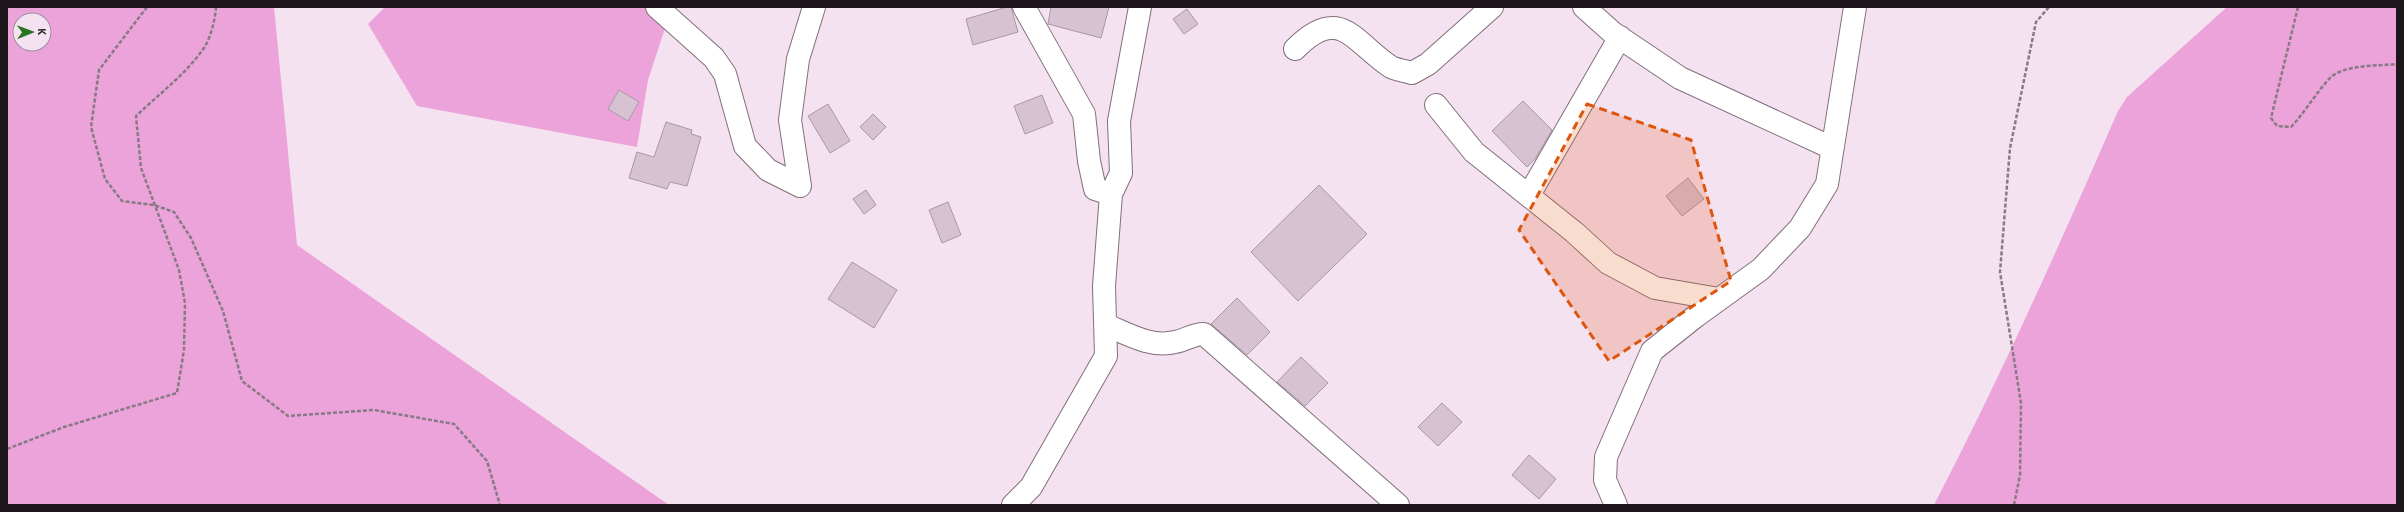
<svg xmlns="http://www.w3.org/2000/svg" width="2404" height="512" font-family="'PT Sans',sans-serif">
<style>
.green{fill:#eba3da;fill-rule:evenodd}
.building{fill:#d6c2d1;stroke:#aa97a5}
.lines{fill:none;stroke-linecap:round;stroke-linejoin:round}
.minor-casing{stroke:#806f7c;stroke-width:24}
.path{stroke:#877a84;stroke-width:2.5;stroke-dasharray:4 2;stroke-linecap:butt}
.minor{stroke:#fff;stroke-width:22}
.marked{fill:#de560d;fill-opacity:0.2;stroke:#de560d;stroke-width:3;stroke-dasharray:8 5;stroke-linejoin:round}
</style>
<rect width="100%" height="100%" fill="#f5e2f0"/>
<!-- green -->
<path class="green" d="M 7,7 L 274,7 L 297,245 L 669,505 L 7,505 ZM 20,20 L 44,20 L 44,44 L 20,44 Z
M 385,7 L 672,7 L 648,80 L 637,147 L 417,106 L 368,24 Z
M 2227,7 L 2397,7 L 2397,505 L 1934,505 C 2001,376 2060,244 2118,111 L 2127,97 Z"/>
<!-- building -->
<path class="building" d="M 1007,7 L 1011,7 L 1018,32 L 973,45 L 966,19 Z
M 1051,7 L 1109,7 L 1101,38 L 1048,24 Z
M 1187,9 L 1198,24 L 1184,34 L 1173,19 Z
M 619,90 L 639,102 L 628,121 L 608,109 Z
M 1042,95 L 1053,123 L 1025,134 L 1014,106 Z
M 1523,101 L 1552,130 L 1535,159 L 1527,167 L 1492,131 Z
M 828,104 L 850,141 L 830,153 L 808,116 Z
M 873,114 L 886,127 L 873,140 L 860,127 Z
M 666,122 L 692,130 L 691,134 L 701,137 L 687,186 L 670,182 L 667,189 L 629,178 L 637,152 L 654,157 Z
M 1688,178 L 1704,199 L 1682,216 L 1666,196 Z
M 1319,185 L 1367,234 L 1298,301 L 1251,252 Z
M 866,190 L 876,205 L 864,214 L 853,199 Z
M 948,202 L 961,235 L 942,243 L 929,210 Z
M 852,262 L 897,290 L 874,328 L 828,299 Z
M 1237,298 L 1270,332 L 1247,355 L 1211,324 Z
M 1301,357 L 1328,383 L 1305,406 L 1277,382 Z
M 1442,403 L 1462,422 L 1438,446 L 1418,427 Z
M 1529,455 L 1556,479 L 1539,499 L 1512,475 Z"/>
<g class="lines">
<!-- minor casing -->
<g class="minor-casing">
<path id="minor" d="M 657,7 L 714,58 L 725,74 L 745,146 L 768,170 L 800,186 L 790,120 L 798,59 L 814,7
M 1024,7 L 1084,114 L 1089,161 L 1095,189 L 1111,194
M 1584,7 L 1613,33 L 1680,78 L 1832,148
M 1295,49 C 1340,3 1354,43 1391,67 C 1397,70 1406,71 1412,73 L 1428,64 L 1492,7
M 1436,105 L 1474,152 L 1574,232 L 1608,263 L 1655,288 L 1719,299
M 1529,195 L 1620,37
M 1106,325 C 1128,334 1151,348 1175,342 C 1186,340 1193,334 1204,334 L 1398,505
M 1013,505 L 1031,487 L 1106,356 L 1104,286 L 1111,194 L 1121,173 L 1119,121 L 1140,7
M 1616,505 L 1605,480 L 1606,457 L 1652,351 L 1696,316 L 1761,269 L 1800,228 L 1827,184 L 1855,7"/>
</g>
<!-- path -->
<path class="path" d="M 147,7 L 99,70 L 91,127 L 105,179 L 122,201 L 154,205 L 174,212 L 191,238 L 223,311 L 242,381 L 288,416 L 374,410 L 454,424 L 487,461 L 500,505
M 2298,7 L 2271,118 L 2277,126 L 2291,127 C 2305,112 2316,93 2329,79 C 2343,64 2378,66 2397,64
M 7,449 L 64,427 L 177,393 L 184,350 L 185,303 L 179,270 L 141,168 L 136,116 C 158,95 186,74 204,48 C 211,37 215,20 216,7
M 2014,505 L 2020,475 L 2021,403 L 2000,272 L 2010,148 L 2036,22 L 2049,7"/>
<!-- minor -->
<use href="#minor" class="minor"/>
</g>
<!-- marked area -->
<path class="marked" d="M 1587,104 L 1691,140 L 1731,281 L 1609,361 L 1519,230 Z"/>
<!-- border -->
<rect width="2404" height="512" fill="none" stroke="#1d161b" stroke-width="16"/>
<!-- north arrow -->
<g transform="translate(32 32) rotate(89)"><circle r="19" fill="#f5e2f0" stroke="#9f909b"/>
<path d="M0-3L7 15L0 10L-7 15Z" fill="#26751e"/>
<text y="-6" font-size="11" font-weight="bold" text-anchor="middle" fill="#1d161b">K</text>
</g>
</svg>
